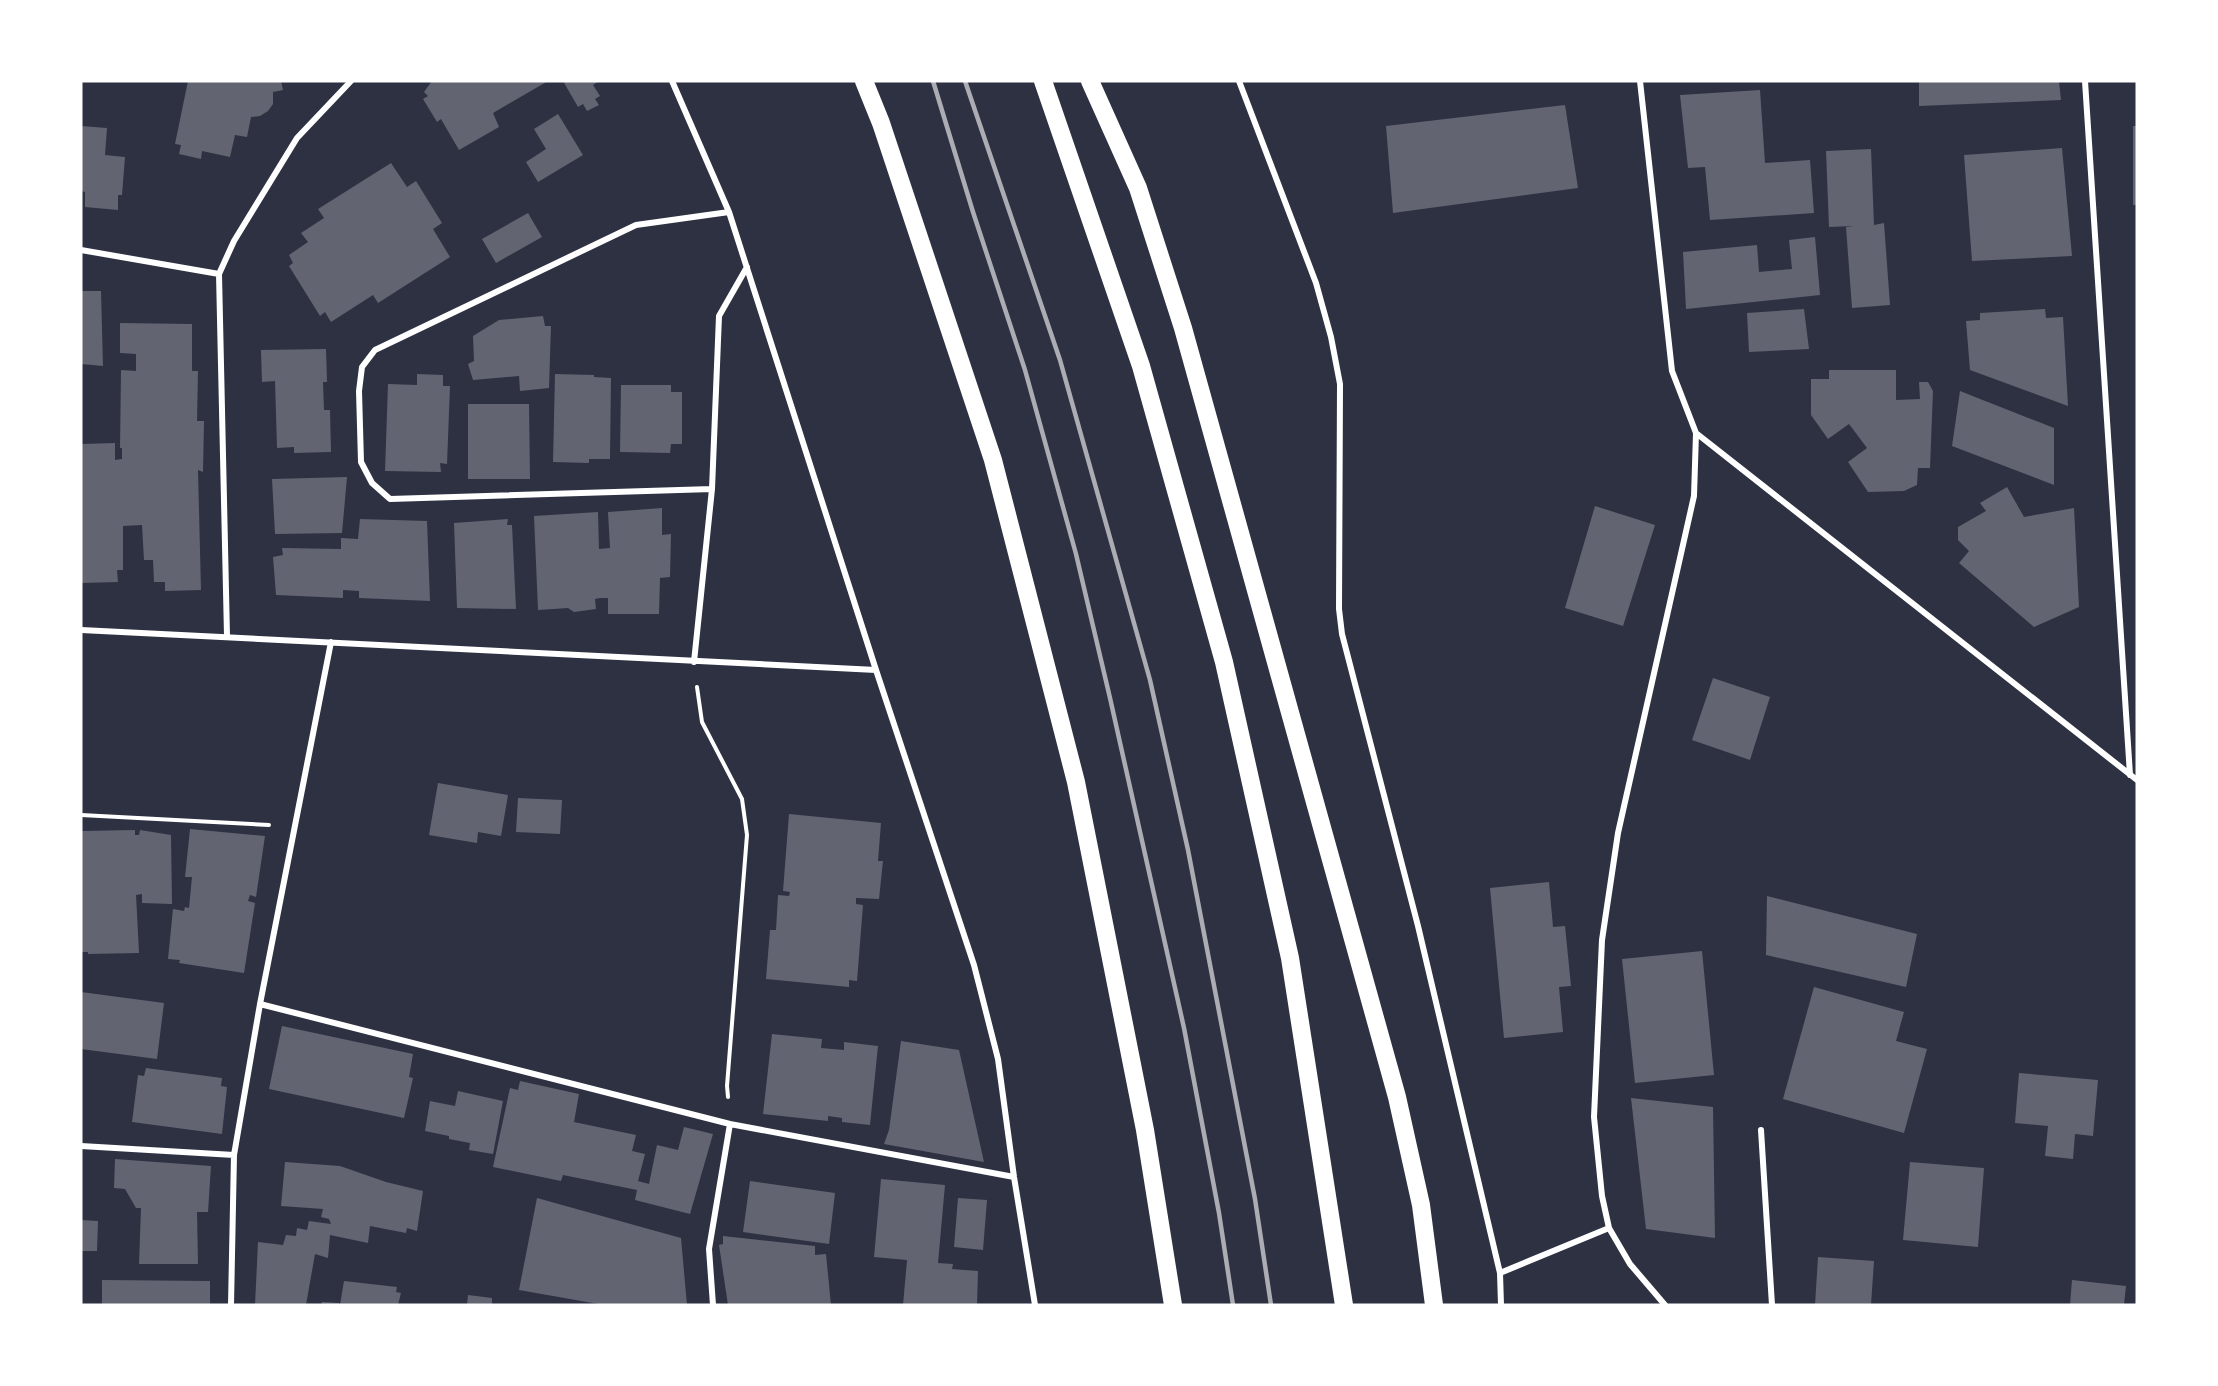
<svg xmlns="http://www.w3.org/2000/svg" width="2218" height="1386" font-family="'Roboto Condensed',sans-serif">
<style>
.building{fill:#626471}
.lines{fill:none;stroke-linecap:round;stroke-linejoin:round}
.path{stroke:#fff;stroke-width:4}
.minor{stroke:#fff;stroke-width:6}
.motorway{stroke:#fff;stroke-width:18}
.rail{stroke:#abadb3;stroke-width:4.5}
</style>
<rect width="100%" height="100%" fill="#2d3142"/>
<!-- building -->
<path class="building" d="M 188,81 L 281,81 L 283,90 L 273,92 L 273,104 L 268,111 L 260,116 L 251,117 L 247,137 L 235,135 L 230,157 L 202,151 L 201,159 L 179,154 L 181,145 L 175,144 Z
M 432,81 L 548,81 L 493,113 L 499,127 L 459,150 L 441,119 L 437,122 L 423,99 L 428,96 L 424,92 Z
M 563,81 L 599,81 L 593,85 L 600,96 L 595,99 L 599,105 L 587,111 L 583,104 L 578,107 Z
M 1919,81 L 2059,81 L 2061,100 L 1919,106 Z
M 1760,90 L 1765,163 L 1810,160 L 1814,213 L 1710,220 L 1705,167 L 1688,168 L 1680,95 Z
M 1565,105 L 1578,188 L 1393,213 L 1386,126 Z
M 558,114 L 583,155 L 538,182 L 526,162 L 546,149 L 534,129 Z
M 81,126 L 107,128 L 105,155 L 125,157 L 122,195 L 118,195 L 118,210 L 85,207 L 85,192 L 81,191 Z
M 2133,126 L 2137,126 L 2137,205 L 2133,205 Z
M 2062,148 L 2072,256 L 1972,261 L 1964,155 Z
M 1871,149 L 1874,225 L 1884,223 L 1890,305 L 1852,308 L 1846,227 L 1853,226 L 1829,227 L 1826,151 Z
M 391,163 L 407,187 L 416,181 L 442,223 L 433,229 L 450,257 L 378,303 L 373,295 L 331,322 L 325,312 L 320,316 L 289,266 L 293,263 L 289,255 L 308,242 L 301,233 L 324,218 L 318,209 Z
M 528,213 L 542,237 L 496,263 L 482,239 Z
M 1815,237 L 1820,295 L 1686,309 L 1683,252 L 1757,245 L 1759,272 L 1792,269 L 1789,240 Z
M 81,291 L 101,291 L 103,366 L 81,364 Z
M 1804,309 L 1809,349 L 1749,352 L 1747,313 Z
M 2045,309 L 2046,318 L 2063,317 L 2068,406 L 1970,370 L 1966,321 L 1980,320 L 1980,313 Z
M 543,316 L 545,326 L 551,326 L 549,388 L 520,391 L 519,376 L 473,380 L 468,364 L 474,361 L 473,336 L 499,320 Z
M 120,323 L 192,324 L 192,371 L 198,371 L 197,421 L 204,421 L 203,472 L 198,470 L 201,590 L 165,591 L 165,582 L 154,582 L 153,560 L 144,560 L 142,525 L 123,526 L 123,570 L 117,570 L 118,582 L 81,583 L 81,444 L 115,443 L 115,460 L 122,459 L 122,448 L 120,448 L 121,370 L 136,371 L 136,354 L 120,353 Z
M 326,349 L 327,382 L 323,382 L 324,410 L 330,410 L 331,452 L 294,453 L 294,447 L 277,448 L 275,381 L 262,382 L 261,350 Z
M 1829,370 L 1896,370 L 1896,400 L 1920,399 L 1919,382 L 1928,382 L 1933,391 L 1930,468 L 1918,468 L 1917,485 L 1904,491 L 1868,492 L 1848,462 L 1867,448 L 1849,424 L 1828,439 L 1811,415 L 1811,379 L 1829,379 Z
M 417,374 L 443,375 L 443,386 L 450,386 L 447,464 L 440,463 L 441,472 L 385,471 L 388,384 L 417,385 Z
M 555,374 L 594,375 L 594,377 L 611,378 L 610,459 L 589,459 L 589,463 L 553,462 Z
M 621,385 L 671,385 L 671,392 L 682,392 L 682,444 L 671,444 L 670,453 L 620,452 Z
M 1960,391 L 2054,428 L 2054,485 L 1952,446 Z
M 468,404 L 529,404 L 530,479 L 468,479 Z
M 347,477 L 342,533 L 275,534 L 272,479 Z
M 2007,487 L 2024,517 L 2074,508 L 2079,607 L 2034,627 L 1959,563 L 1969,551 L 1958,540 L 1958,527 L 1986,511 L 1980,503 Z
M 1595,506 L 1655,525 L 1623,626 L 1565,608 Z
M 662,508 L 662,535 L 671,534 L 670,577 L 660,578 L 659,614 L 608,614 L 608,598 L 600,598 L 595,599 L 596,609 L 574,612 L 568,608 L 538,610 L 534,516 L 598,512 L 599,549 L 610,548 L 608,512 Z
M 360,519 L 427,521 L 430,601 L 359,598 L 359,591 L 343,590 L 343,598 L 276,595 L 273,557 L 283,555 L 282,548 L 341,549 L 341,538 L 358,539 Z
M 508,519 L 507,525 L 512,525 L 516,609 L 457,608 L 454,523 Z
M 1713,678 L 1770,697 L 1750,760 L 1692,740 Z
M 438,783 L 508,795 L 501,836 L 478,832 L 477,843 L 429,835 Z
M 518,798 L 562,800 L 560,834 L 516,832 Z
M 789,814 L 881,823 L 878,861 L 883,861 L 879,899 L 856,898 L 856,904 L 863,905 L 857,981 L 849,980 L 849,987 L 766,979 L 770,930 L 776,930 L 778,895 L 789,896 L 790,892 L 783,891 Z
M 190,829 L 265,836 L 256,897 L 250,895 L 248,901 L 255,903 L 244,973 L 179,963 L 180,960 L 168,959 L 173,909 L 184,911 L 185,907 L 189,908 L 192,877 L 185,877 Z
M 135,830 L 135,835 L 139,835 L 140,830 L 171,835 L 172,904 L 142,903 L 142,894 L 136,895 L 139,953 L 88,954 L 88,952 L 81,952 L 81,831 Z
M 1549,882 L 1553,927 L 1565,926 L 1571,986 L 1559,987 L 1563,1032 L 1504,1038 L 1490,888 Z
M 1767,896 L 1917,934 L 1906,987 L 1766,955 Z
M 1702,951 L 1714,1075 L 1635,1083 L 1622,959 Z
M 1814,987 L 1904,1012 L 1896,1041 L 1927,1049 L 1904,1133 L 1783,1099 Z
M 81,992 L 164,1003 L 157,1059 L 81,1049 Z
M 282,1026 L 413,1054 L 409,1077 L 413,1078 L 404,1118 L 269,1089 Z
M 772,1034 L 822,1039 L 821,1048 L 844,1050 L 844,1042 L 878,1046 L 870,1125 L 842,1122 L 842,1118 L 828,1116 L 828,1121 L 763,1114 Z
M 901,1041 L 959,1050 L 984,1162 L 884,1144 L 889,1130 Z
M 146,1068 L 222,1078 L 221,1086 L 227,1087 L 222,1134 L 132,1122 L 138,1075 L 144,1076 Z
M 2019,1073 L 2098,1080 L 2093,1136 L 2075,1134 L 2073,1159 L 2045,1156 L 2048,1126 L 2015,1123 Z
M 520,1081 L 579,1094 L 574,1122 L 636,1135 L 632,1151 L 645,1154 L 638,1181 L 649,1184 L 657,1145 L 678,1150 L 684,1127 L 713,1134 L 690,1214 L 635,1200 L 637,1190 L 563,1175 L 561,1181 L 493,1167 L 510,1088 L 518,1090 Z
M 458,1091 L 503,1101 L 493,1154 L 469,1150 L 470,1143 L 449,1139 L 449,1136 L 425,1131 L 430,1101 L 455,1106 Z
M 1631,1098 L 1713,1107 L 1715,1238 L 1646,1229 Z
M 115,1159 L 211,1166 L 208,1212 L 197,1212 L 198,1264 L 139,1264 L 141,1208 L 136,1208 L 125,1189 L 114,1188 Z
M 285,1162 L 340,1166 L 386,1182 L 423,1191 L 417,1231 L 407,1228 L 406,1233 L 370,1226 L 368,1243 L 330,1235 L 328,1258 L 315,1254 L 306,1305 L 255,1305 L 258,1242 L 283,1245 L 286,1235 L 296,1236 L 297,1228 L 307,1230 L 309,1221 L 331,1224 L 329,1219 L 321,1217 L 323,1209 L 281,1206 Z
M 1910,1162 L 1984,1168 L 1978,1247 L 1903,1240 Z
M 881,1179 L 945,1185 L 938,1263 L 953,1264 L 952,1269 L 978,1271 L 977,1305 L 903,1305 L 907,1260 L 874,1257 Z
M 750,1181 L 835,1193 L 829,1244 L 743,1232 Z
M 537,1198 L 681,1238 L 687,1305 L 604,1305 L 519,1290 Z
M 958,1198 L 987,1200 L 983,1250 L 954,1247 Z
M 81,1220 L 98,1221 L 97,1251 L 81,1251 Z
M 723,1236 L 815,1246 L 815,1255 L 826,1254 L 831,1305 L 728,1305 L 719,1245 L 723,1244 Z
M 1818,1257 L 1874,1261 L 1871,1305 L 1815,1305 Z
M 102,1280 L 210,1281 L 210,1305 L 102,1305 Z
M 2072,1280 L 2126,1286 L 2124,1305 L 2070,1305 Z
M 344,1281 L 397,1287 L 396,1292 L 401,1293 L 398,1305 L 340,1305 Z
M 468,1295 L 492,1298 L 492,1305 L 467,1305 Z
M 322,1302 L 339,1303 L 339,1305 L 321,1305 Z"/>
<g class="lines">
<!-- path -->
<path class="path" d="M 697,687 L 702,722 L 742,799 L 747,835 L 727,1086 L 728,1097
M 81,815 L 269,825"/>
<!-- minor -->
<path class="minor" d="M 672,81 L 729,212 L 876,670 L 974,965 L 998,1059 L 1014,1177 L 1035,1305
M 1239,81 L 1316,283 L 1331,337 L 1340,384 L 1339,609 L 1342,634 L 1418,926 L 1500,1273 L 1501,1305
M 1640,81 L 1672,371 L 1696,433 L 1694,496 L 1618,833 L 1602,940 L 1594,1117 L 1602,1196 L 1609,1228 L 1630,1264 L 1665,1305
M 2085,81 L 2130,775
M 81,250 L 219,274
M 1696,433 L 2137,780
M 712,489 L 390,499 L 372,483 L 361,462 L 359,391 L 362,367 L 375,350 L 636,225 L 729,212
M 81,630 L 876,670
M 227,636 L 219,274 L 234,241 L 297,138 L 351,81
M 694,662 L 712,489 L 719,316 L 747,267
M 260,1004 L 730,1124 L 1014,1177
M 1761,1130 L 1772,1305
M 81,1146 L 234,1155
M 1500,1273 L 1609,1228
M 231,1305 L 234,1155 L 260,1004 L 331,642
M 713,1305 L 709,1249 L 730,1124"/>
<!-- motorway -->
<path class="motorway" d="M 864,81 L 881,123 L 993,460 L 1076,782 L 1145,1130 L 1173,1305
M 1043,81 L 1141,366 L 1224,662 L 1290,958 L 1344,1305
M 1090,81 L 1138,188 L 1183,328 L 1397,1097 L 1421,1205 L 1434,1305"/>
<!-- rail -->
<path class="rail" d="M 933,81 L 973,212 L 1025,370 L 1076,554 L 1110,698 L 1184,1028 L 1219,1213 L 1233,1305
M 965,81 L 1060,360 L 1150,680 L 1188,850 L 1255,1199 L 1271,1305"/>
</g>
<!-- border -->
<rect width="2218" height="1386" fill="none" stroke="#ffffff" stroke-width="165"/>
</svg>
